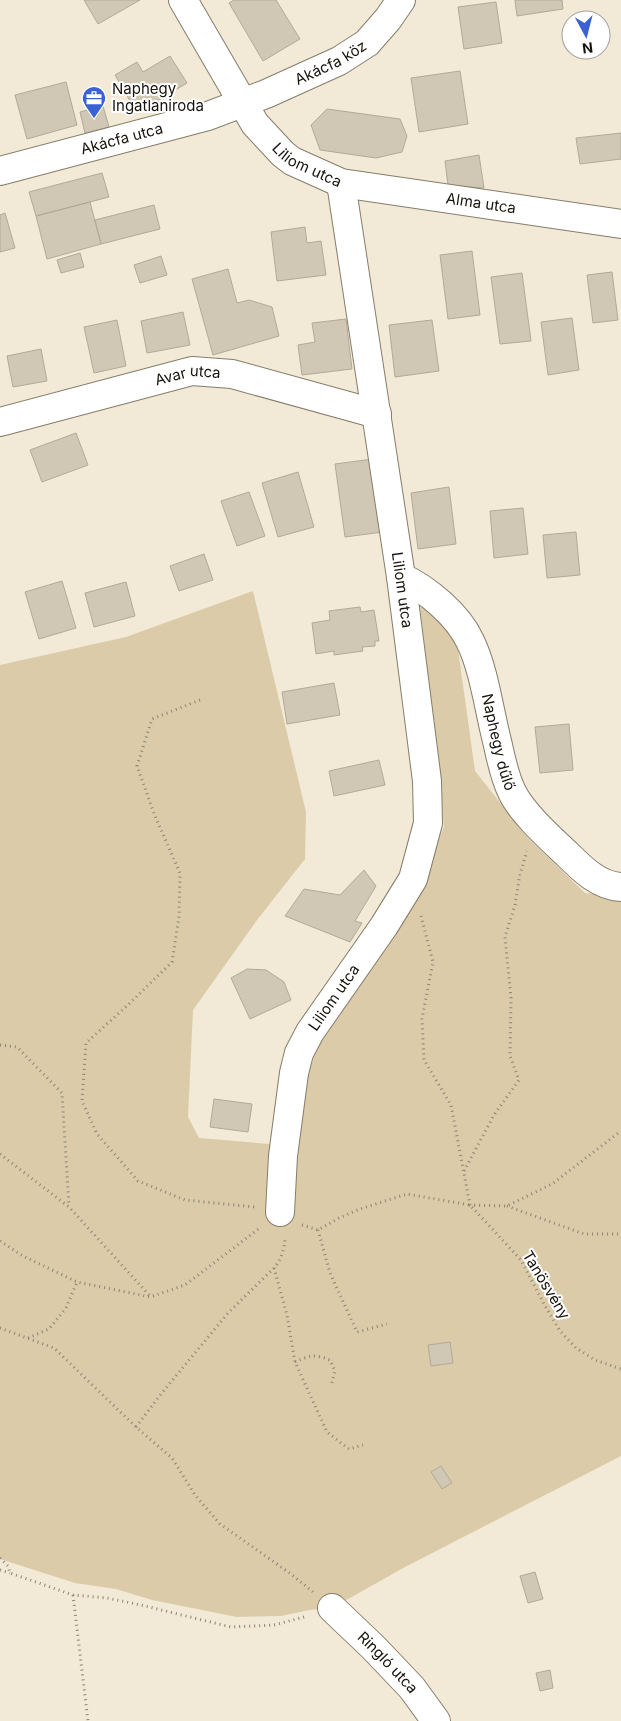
<svg xmlns="http://www.w3.org/2000/svg" width="621" height="1721" font-family="Inter,sans-serif">
<style>
.green{fill:#dbcba8}
.building{fill:#d0c8b5;stroke:#b2a997}
.lines{fill:none;stroke-linecap:round;stroke-linejoin:round}
.minor-casing{stroke:#857d6c;stroke-width:30}
.path{stroke:#8b8477;stroke-width:3;stroke-dasharray:1 4;stroke-linecap:butt}
.minor{stroke:#fff;stroke-width:28}
.labels{text-anchor:middle;stroke-width:4;stroke-linejoin:round;paint-order:stroke}
.street-label{font-size:15px;fill:#16130c;stroke:#fff}
.poi-label{font-size:15px;fill:#16130c;stroke:#fff;text-anchor:start}
</style>
<rect width="100%" height="100%" fill="#f2e9d6"/>
<!-- green -->
<path class="green" d="M 253,591 L 306,812 L 305,859 L 257,920 L 193,1010 L 188,1117 L 199,1138 L 293,1146 L 296,1107 L 319,1043 L 405,916 L 444,827 L 420,604 L 441,616 L 456,635 L 475,771 L 528,838 L 585,893 L 621,897 L 621,1456 L 405,1567 L 332,1608 L 309,1610 L 281,1616 L 237,1617 L 152,1600 L 116,1589 L 75,1583 L 0,1559 L 0,665 L 126,637 Z"/>
<!-- building -->
<path class="building" d="M 84,0 L 140,0 L 98,24 Z
M 234,0 L 276,0 L 300,39 L 263,61 L 229,3 Z
M 515,0 L 562,0 L 563,9 L 517,16 Z
M 496,2 L 502,43 L 464,49 L 458,7 Z
M 170,56 L 187,83 L 137,113 L 115,75 L 137,62 L 143,72 Z
M 460,71 L 468,124 L 419,132 L 411,78 Z
M 66,82 L 77,125 L 27,139 L 15,95 Z
M 103,106 L 109,127 L 85,133 L 80,112 Z
M 327,109 L 400,119 L 407,136 L 402,152 L 376,158 L 320,150 L 311,125 Z
M 621,133 L 621,159 L 580,164 L 576,138 Z
M 479,155 L 484,188 L 448,185 L 445,161 Z
M 102,173 L 109,197 L 36,216 L 29,192 Z
M 90,202 L 101,244 L 47,259 L 36,216 Z
M 154,205 L 160,229 L 101,244 L 95,220 Z
M 5,213 L 15,248 L 0,252 L 0,215 Z
M 305,227 L 307,243 L 321,241 L 326,275 L 277,281 L 271,232 Z
M 472,251 L 480,315 L 448,319 L 440,255 Z
M 80,253 L 84,267 L 61,273 L 57,260 Z
M 161,256 L 167,275 L 140,283 L 134,265 Z
M 228,269 L 237,303 L 249,300 L 272,307 L 279,336 L 213,355 L 192,279 Z
M 612,272 L 618,320 L 593,323 L 587,275 Z
M 522,273 L 531,341 L 500,344 L 491,277 Z
M 183,312 L 190,345 L 147,353 L 141,321 Z
M 572,318 L 579,370 L 548,375 L 541,322 Z
M 346,319 L 352,369 L 302,375 L 298,345 L 315,342 L 312,323 Z
M 117,320 L 126,366 L 94,373 L 84,327 Z
M 432,320 L 439,371 L 395,377 L 389,325 Z
M 41,349 L 47,381 L 13,387 L 7,356 Z
M 76,433 L 88,465 L 42,482 L 30,450 Z
M 373,459 L 383,532 L 345,537 L 335,464 Z
M 298,472 L 314,527 L 278,537 L 262,483 Z
M 449,487 L 456,544 L 418,549 L 411,493 Z
M 249,492 L 265,536 L 237,546 L 221,501 Z
M 523,508 L 528,554 L 494,558 L 490,511 Z
M 576,532 L 580,575 L 547,578 L 543,535 Z
M 204,554 L 213,580 L 179,591 L 170,566 Z
M 62,581 L 76,628 L 39,639 L 25,592 Z
M 126,582 L 135,616 L 94,627 L 85,593 Z
M 360,607 L 361,612 L 374,610 L 379,641 L 375,641 L 375,646 L 362,647 L 363,651 L 334,655 L 334,651 L 316,654 L 312,623 L 330,620 L 329,611 Z
M 334,683 L 340,715 L 287,724 L 282,692 Z
M 569,724 L 573,770 L 540,773 L 535,727 Z
M 379,760 L 385,785 L 334,796 L 329,771 Z
M 364,870 L 376,886 L 355,921 L 362,923 L 350,942 L 285,916 L 304,889 L 340,895 Z
M 247,969 L 266,970 L 284,982 L 291,1000 L 250,1019 L 231,978 Z
M 214,1099 L 252,1104 L 248,1132 L 210,1127 Z
M 450,1342 L 453,1363 L 431,1366 L 428,1345 Z
M 441,1466 L 452,1483 L 442,1489 L 431,1472 Z
M 535,1572 L 543,1599 L 528,1603 L 520,1576 Z
M 550,1670 L 553,1688 L 540,1691 L 536,1673 Z"/>
<g class="lines">
<!-- minor casing -->
<g class="minor-casing">
<g id="minor">
<path id="s1" d="M 183,0 L 255,124 L 283,154 L 292,161 L 341,183 L 621,224"/>
<path id="s2" d="M 0,171 L 208,116 L 266,94 L 339,61 L 367,43 L 388,19 L 401,0"/>
<path id="s3" d="M 0,422 L 192,371 L 232,374 L 377,414"/>
<path id="s4" d="M 401,577 C 427,589 458,615 470,641 C 484,669 489,710 497,741 C 501,758 504,776 512,792 C 522,813 550,838 567,854 C 582,869 599,886 621,887"/>
<path id="s5" d="M 280,1212 L 283,1156 L 294,1073 L 299,1053 L 310,1032 L 384,926 L 413,879 L 428,823 L 427,781 L 401,577 L 341,183"/>
<path id="s6" d="M 332,1608 L 374,1648 L 412,1688 L 436,1721"/>
</g>
</g>
<!-- path -->
<path class="path" d="M 200,700 L 152,719 L 137,766 L 155,816 L 180,873 L 179,917 L 172,962 L 129,1004 L 86,1043 L 82,1101 L 97,1134 L 138,1181 L 185,1200 L 255,1207
M 421,916 L 433,962 L 422,1019 L 424,1060 L 451,1105 L 470,1205 L 507,1206 L 552,1184 L 621,1131
M 0,1045 L 17,1047 L 62,1093 L 69,1206
M 0,1154 L 69,1207 L 150,1296
M 464,1171 L 494,1115 L 519,1080 L 510,1056 L 511,998 L 505,937 L 515,905 L 520,874 L 527,851
M 507,1206 L 584,1234 L 621,1234
M 302,1225 L 318,1230 L 339,1218 L 360,1209 L 407,1194 L 470,1205 L 521,1260 L 544,1304 L 560,1331 L 576,1348 L 595,1360 L 621,1369
M 318,1230 L 330,1273 L 357,1332 L 387,1324
M 0,1241 L 23,1256 L 77,1282 L 150,1297 L 185,1285 L 261,1227
M 274,1268 L 287,1315 L 295,1362 L 327,1432 L 349,1449 L 363,1445
M 0,1328 L 54,1348 L 136,1427 L 172,1458 L 195,1495 L 220,1524 L 291,1574 L 313,1592
M 28,1338 L 49,1329 L 66,1308 L 77,1282
M 295,1362 C 310,1355 315,1354 330,1360 L 335,1371 L 331,1386
M 136,1427 L 161,1394 L 229,1312 L 274,1268 C 281,1260 285,1248 285,1237
M 0,1558 L 8,1566 L 10,1573 L 73,1595 L 107,1598 L 141,1605 L 231,1627 L 274,1625 L 308,1616
M 0,1570 L 10,1573
M 73,1595 L 88,1721"/>
<!-- minor -->
<use href="#minor" class="minor"/>
</g>
<!-- icons -->
<defs>
<g id="office-pin" transform="scale(1.25)"><path d="M0 17L-7.5 6A9.5 9.5 0 1 1 7.5 6Z" fill="#3b62d3" stroke="#fff"/><path d="M-6-3h4V-5.5h4V-3h4V5H-6ZM-1-4.5V-3h2v-1.5ZM-6 0V1H6V0Z" fill="#fff"/></g>
</defs>
<g fill-rule="evenodd">
<use href="#office-pin" x="94" y="98"/>
</g>
<g class="labels">
<!-- street labels -->
<g class="street-label">
<text dy="5" stroke="none"><textPath href="#s2" startOffset="349">Akácfa köz</textPath></text>
<text dy="5" stroke="none"><textPath href="#s2" startOffset="126">Akácfa utca</textPath></text>
<text dy="5" stroke="none"><textPath href="#s1" startOffset="211">Liliom utca</textPath></text>
<text dy="5" stroke="none"><textPath href="#s1" startOffset="391">Alma utca</textPath></text>
<text dy="5" stroke="none"><textPath href="#s3" startOffset="194">Avar utca</textPath></text>
<text transform="translate(402 590) rotate(82)" y="5">Liliom utca</text>
<text dy="5" stroke="none"><textPath href="#s4" startOffset="201">Naphegy dűlő</textPath></text>
<text dy="5" stroke="none"><textPath href="#s5" startOffset="226">Liliom utca</textPath></text>
<text transform="translate(546 1285) rotate(59)" y="5">Tanösvény</text>
<text dy="5" stroke="none"><textPath href="#s6" startOffset="78">Ringló utca</textPath></text>
</g>
<!-- poi labels -->
<g class="poi-label">
<text x="112" y="94">Naphegy<tspan x="112" dy="17">Ingatlaniroda</tspan></text>
</g>
</g>
<!-- north arrow -->
<g transform="translate(586 35) rotate(173)"><circle r="24" fill="#ffffff" stroke="#a2a19e"/>
<path d="M0-4L9 19L0 12L-9 19Z" fill="#3b62d3"/>
<text y="-8" font-size="14" font-weight="bold" text-anchor="middle" fill="#16130c">N</text>
</g>
</svg>
